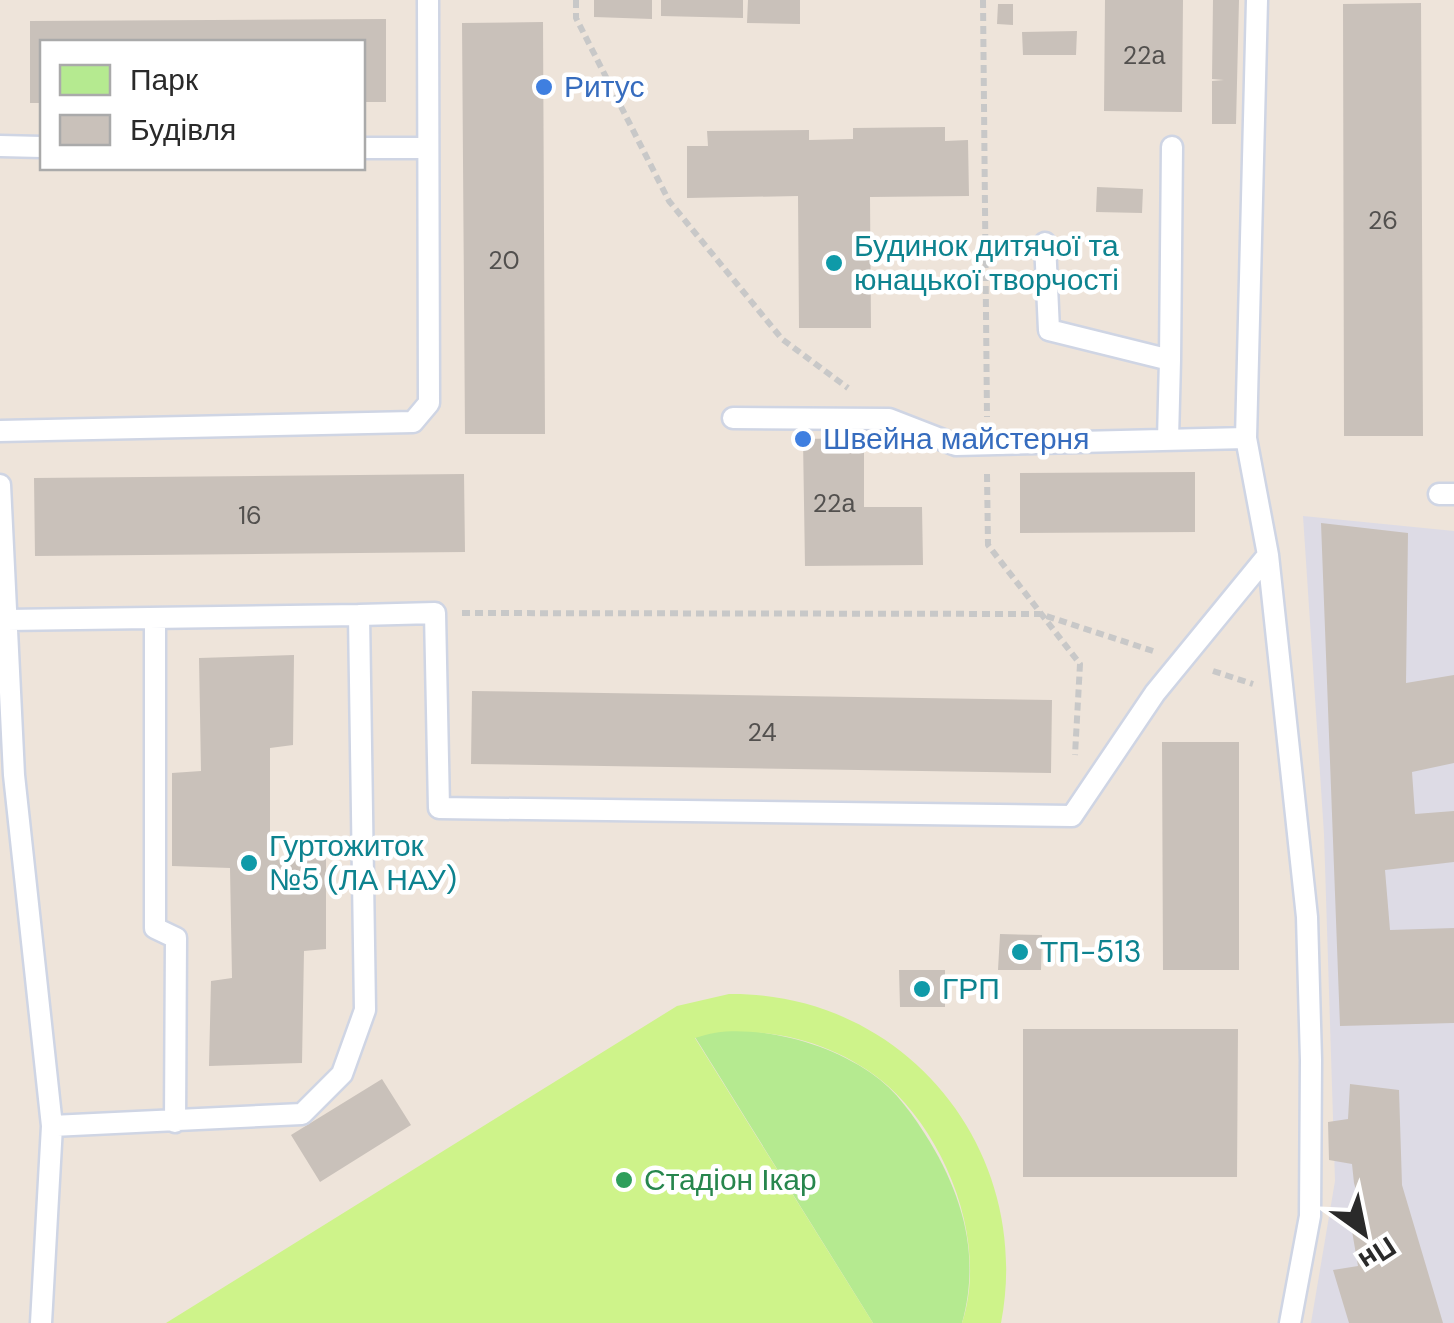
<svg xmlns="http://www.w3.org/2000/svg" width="1454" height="1323" font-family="'DM Sans',sans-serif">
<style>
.industrial{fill:#dddbe5}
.green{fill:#b5ea90}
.pitch{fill:#cef38a}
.building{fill:#c9c1ba}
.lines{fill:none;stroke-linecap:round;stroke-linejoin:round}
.service-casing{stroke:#cfd5e4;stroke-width:25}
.path{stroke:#c8c8c8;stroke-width:6;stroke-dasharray:8 5;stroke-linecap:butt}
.service{stroke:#fff;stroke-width:20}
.shop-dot{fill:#3f7fe0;stroke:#fff;stroke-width:4}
.culture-dot{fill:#0f9aa8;stroke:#fff;stroke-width:4}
.leisure-dot{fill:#2e9e5b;stroke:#fff;stroke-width:4}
.labels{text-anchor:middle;stroke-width:9;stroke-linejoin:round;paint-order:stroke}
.number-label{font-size:25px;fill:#52504e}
.shop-label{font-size:30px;fill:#366cbe;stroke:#fff;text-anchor:start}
.culture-label{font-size:30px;fill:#0d838f;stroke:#fff;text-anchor:start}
.leisure-label{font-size:30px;fill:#27864d;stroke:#fff;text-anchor:start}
</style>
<rect width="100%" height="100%" fill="#eee4da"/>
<!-- industrial -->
<path class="industrial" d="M 1303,516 L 1454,531 L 1454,1323 L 1311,1323 L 1335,1181 L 1324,834 Z"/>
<!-- green -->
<path class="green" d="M 742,1030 C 789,1035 831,1046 871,1073 C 897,1091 913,1115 930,1142 C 964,1199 980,1258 962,1323 L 873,1323 L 695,1037 L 717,1031 Z"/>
<!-- pitch -->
<path class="pitch" d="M 729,994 C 906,992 1034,1151 1001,1323 L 962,1323 C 988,1244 948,1140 888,1086 C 854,1056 807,1037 763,1033 C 739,1030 717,1030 695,1038 L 873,1323 L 166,1323 L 677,1006 Z"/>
<!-- building -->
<path class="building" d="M 594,0 L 652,0 L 652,19 L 594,17 Z
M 661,0 L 743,0 L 743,18 L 661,16 Z
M 748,0 L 800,0 L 800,24 L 747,23 Z
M 1105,0 L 1183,0 L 1182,112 L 1104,111 Z
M 1213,0 L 1239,0 L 1236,124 L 1212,124 L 1212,81 L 1224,80 L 1212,79 Z
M 1421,3 L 1423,436 L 1344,436 L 1343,4 Z
M 998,4 L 1013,4 L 1013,25 L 997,24 Z
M 386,19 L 386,102 L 362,102 L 362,42 L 42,42 L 42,103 L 30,103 L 30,21 Z
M 543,22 L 545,434 L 465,434 L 462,23 Z
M 1077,31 L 1076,55 L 1023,55 L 1022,32 Z
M 945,127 L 945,141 L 968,140 L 969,196 L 870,197 L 871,328 L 799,328 L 798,196 L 687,198 L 687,146 L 708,146 L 707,131 L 809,130 L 809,140 L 853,139 L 853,128 Z
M 1097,187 L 1143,189 L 1142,213 L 1096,212 Z
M 864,438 L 864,507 L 922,507 L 923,565 L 805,566 L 803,439 Z
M 1195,472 L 1195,532 L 1020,533 L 1020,473 Z
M 464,474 L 465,552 L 35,556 L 34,478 Z
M 1321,523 L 1408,533 L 1406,683 L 1454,675 L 1454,763 L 1412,772 L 1415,814 L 1454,811 L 1454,862 L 1385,870 L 1390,930 L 1454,928 L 1454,1023 L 1340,1026 Z
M 294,655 L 293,745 L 270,748 L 270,860 L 326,857 L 326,949 L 304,951 L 302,1063 L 209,1066 L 211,981 L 232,978 L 230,868 L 172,866 L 172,773 L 201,771 L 199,658 Z
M 472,691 L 1052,700 L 1051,773 L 471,764 Z
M 1162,742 L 1239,742 L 1239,970 L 1163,970 Z
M 1000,934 L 1042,935 L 1041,970 L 998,970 Z
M 899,970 L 945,970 L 945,1007 L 900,1007 Z
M 1023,1029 L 1238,1029 L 1237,1177 L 1023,1177 Z
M 382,1079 L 411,1125 L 320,1182 L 291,1135 Z
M 1350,1084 L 1399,1090 L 1402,1185 L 1443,1323 L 1349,1323 L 1333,1270 L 1358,1266 L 1352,1231 L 1366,1227 L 1354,1183 L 1352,1164 L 1329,1160 L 1328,1122 L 1348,1119 Z"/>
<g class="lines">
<!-- service casing -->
<g class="service-casing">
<path id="service" d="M 1257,0 L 1246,438 L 1268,555 L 1307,917 L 1311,1060 L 1310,1216 L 1290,1323
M 0,146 L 42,147
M 362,148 L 428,148
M 1045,243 L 1049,330 L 1170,360 L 1168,439
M 1170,360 L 1172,147
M 733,418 L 889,419 L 956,445 L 1246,438
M 0,431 L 413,422 L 429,403 L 428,0
M 0,485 L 14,775 L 52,1126 L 41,1323
M 1439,494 L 1454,494
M 359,615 L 435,613 L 439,808 L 1072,816 L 1155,693 L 1268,555
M 0,616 L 7,620 L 359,615 L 365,1010 L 342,1074 L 302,1114 L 52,1126
M 155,618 L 155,928 L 176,938 L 175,1122"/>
</g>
<!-- path -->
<path class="path" d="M 576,0 L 576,18 L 669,201 L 782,339 L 848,388
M 983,0 L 987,417
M 987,474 L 988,545 L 1080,664 L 1075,755
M 462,613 L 1040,614 L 1153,651
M 1213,671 L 1253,684"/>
<!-- service -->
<use href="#service" class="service"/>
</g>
<!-- markers -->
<g class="shop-dot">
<circle cx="544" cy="87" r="10"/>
<circle cx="803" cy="439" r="10"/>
</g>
<g class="culture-dot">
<circle cx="834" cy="263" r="10"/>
<circle cx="249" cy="863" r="10"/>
<circle cx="1020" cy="952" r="10"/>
<circle cx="922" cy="989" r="10"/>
</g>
<circle class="leisure-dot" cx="624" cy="1180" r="10"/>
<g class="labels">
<!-- number labels -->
<g class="number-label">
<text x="1144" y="64">22а</text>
<text x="1383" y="229">26</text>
<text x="504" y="269">20</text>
<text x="834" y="512">22а</text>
<text x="250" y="524">16</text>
<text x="762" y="741">24</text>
</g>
<!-- shop labels -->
<g class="shop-label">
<text x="564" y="97">Ритус</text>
<text x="823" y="449">Швейна майстерня</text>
</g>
<!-- culture labels -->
<g class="culture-label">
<text x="854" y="256">Будинок дитячої та<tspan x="854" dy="34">юнацької творчості</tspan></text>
<text x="269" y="856">Гуртожиток<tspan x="269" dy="34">№5 (ЛА НАУ)</tspan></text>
<text x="1040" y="962">ТП-513</text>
<text x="942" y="999">ГРП</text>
</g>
<!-- leisure labels -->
<g class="leisure-label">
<text x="644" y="1190">Стадіон Ікар</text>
</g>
</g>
<!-- legend -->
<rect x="40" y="40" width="325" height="130" fill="#ffffff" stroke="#aaaaaa" stroke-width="2.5"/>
<rect x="60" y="65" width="50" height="30" fill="#b5ea90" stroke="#aaaaaa" stroke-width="2.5"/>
<text x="130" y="90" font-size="30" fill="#2a2a2a">Парк</text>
<rect x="60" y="115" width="50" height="30" fill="#c9c1ba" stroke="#aaaaaa" stroke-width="2.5"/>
<text x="130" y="140" font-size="30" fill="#2a2a2a">Будівля</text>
<!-- north arrow -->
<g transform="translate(1364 1233) rotate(147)" stroke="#ffffff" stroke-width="8" paint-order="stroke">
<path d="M0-8L18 38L0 25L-18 38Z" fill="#2a2a2a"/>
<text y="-15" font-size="28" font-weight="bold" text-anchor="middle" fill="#2a2a2a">Пн</text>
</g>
</svg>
